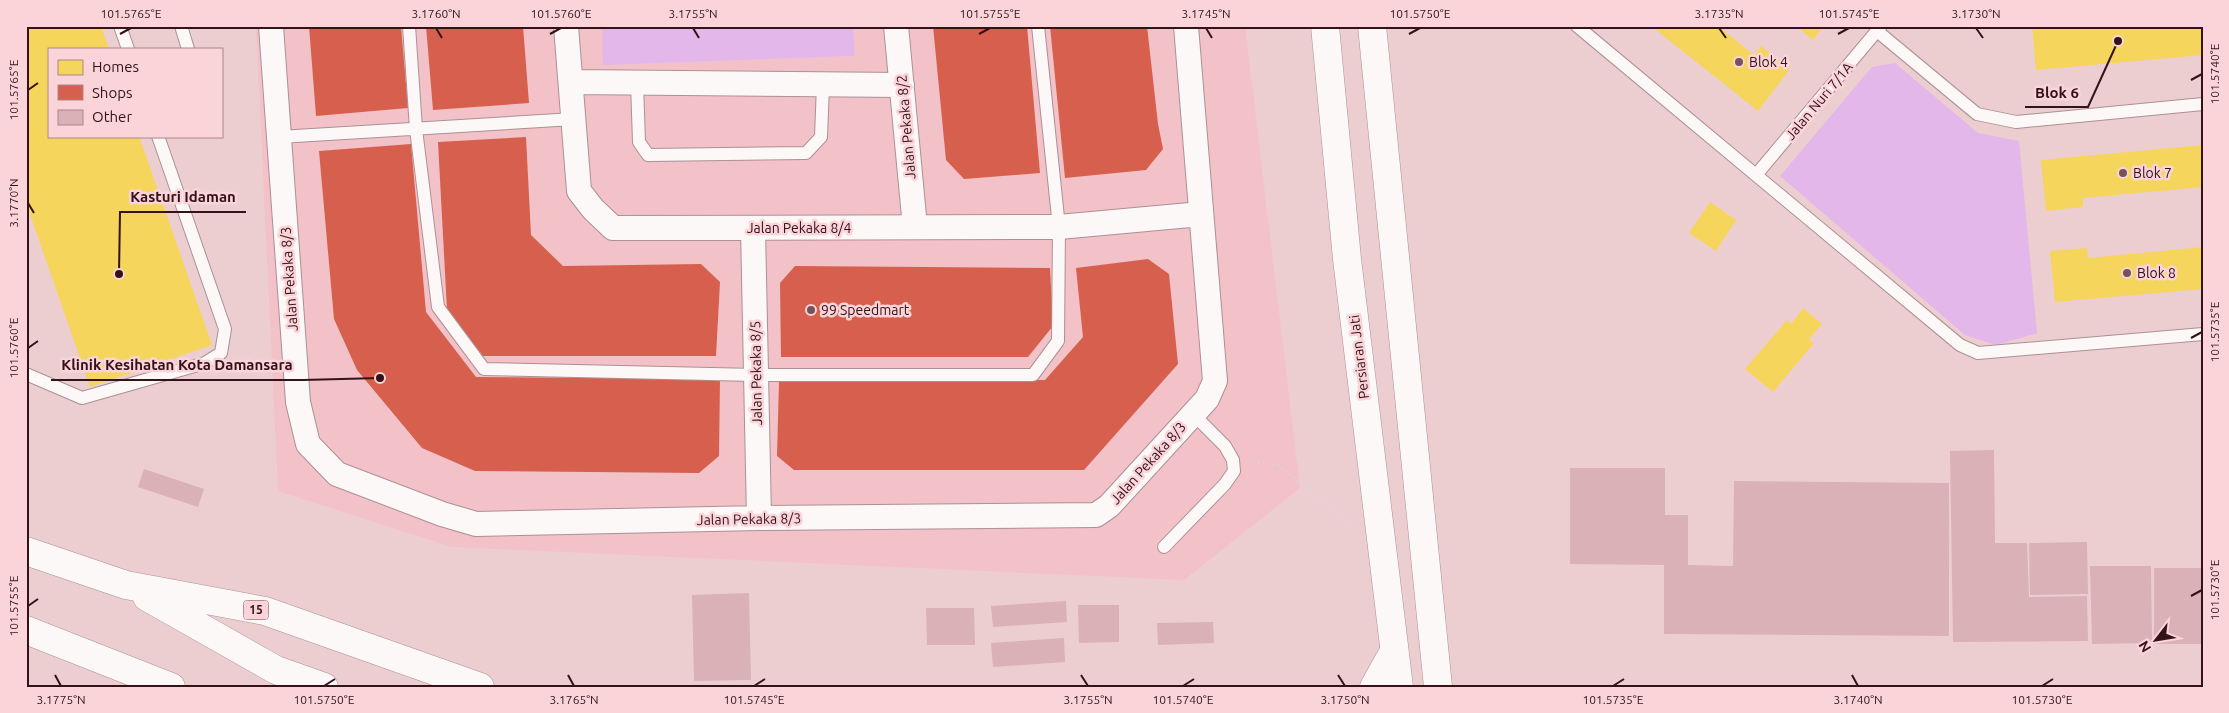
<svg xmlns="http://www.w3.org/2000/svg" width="2229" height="713" font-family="Ubuntu,sans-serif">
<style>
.built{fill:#f2c2c8}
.green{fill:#e3b7ea}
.homes{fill:#f6d55c}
.shops{fill:#d6604d}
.building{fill:#d9b1b7}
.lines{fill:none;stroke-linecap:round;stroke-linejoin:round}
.service-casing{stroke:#ac9094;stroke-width:14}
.minor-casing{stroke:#ac9094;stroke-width:26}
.secondary-casing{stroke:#ac9094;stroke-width:29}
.trunk-casing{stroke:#ac9094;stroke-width:29}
.path{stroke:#dfd5d6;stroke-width:3;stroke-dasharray:1 4;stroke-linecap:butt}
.service{stroke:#fcf8f8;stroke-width:12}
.minor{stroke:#fcf8f8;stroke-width:24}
.secondary{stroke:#fcf8f8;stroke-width:28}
.trunk{stroke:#fcf8f8;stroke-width:28}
.ticks{fill:none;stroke:#331218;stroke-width:2}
.poi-dot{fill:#745459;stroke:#fad4d8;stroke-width:2}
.labels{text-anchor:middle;stroke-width:5;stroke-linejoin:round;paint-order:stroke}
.shield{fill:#fad4d8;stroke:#6f4c52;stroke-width:1}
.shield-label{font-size:12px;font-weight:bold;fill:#331218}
.poi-label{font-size:14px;fill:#331218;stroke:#fad4d8;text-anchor:start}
.street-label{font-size:14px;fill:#331218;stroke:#fad4d8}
.leader{fill:none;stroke:#331218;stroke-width:2}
.callout-dot{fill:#331218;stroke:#fad4d8;stroke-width:2}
.callout-label{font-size:15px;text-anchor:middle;font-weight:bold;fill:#331218;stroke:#fad4d8;stroke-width:5;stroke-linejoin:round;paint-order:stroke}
.neatline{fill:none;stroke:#331218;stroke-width:2}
.ticks-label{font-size:12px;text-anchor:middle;fill:#331218}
</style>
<rect width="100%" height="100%" fill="#ecced1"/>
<!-- built -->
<path class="built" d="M 256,26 L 602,26 L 604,65 L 855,56 L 853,26 L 1245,26 L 1300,488 L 1184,580 L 452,547 L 278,491 Z"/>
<!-- green -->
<path class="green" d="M 602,26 L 853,26 L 855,56 L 603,65 Z
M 1895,63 L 1978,133 L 2019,141 L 2037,333 L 1996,345 L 1965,335 L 1780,176 L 1872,67 Z"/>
<!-- homes -->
<path class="homes" d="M 26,26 L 101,26 L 109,49 L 49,49 L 49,136 L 139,136 L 212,345 L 90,387 L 26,203 Z
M 1651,26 L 1718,26 L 1754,55 L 1761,46 L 1790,69 L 1758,111 Z
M 1796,26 L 1824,26 L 1813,40 Z
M 2032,26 L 2203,26 L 2203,55 L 2036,70 Z
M 2203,145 L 2203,187 L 2083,198 L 2083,207 L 2046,211 L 2041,160 Z
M 1710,202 L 1736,220 L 1716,251 L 1689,233 Z
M 2203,247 L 2203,289 L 2055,302 L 2050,251 L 2087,248 L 2088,258 Z
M 1803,308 L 1822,324 L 1809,339 L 1814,343 L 1773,392 L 1745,369 L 1787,320 L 1791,324 Z"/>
<!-- shops -->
<path class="shops" d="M 309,26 L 401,26 L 408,108 L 316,116 Z
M 426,26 L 523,26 L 529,103 L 433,110 Z
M 933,26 L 1027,26 L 1040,173 L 964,179 L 946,160 Z
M 1050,26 L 1147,26 L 1158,124 L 1163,149 L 1146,170 L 1065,178 Z
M 526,137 L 531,235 L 563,266 L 701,264 L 720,282 L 716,356 L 483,356 L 447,310 L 438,142 Z
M 411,144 L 426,312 L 476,377 L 720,379 L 719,456 L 699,473 L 475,471 L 422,448 L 357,370 L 334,319 L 319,151 Z
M 1148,259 L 1169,274 L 1178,364 L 1084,470 L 794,470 L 777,456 L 779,382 L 1045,380 L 1083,337 L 1076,268 Z
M 795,266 L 1050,268 L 1053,326 L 1028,357 L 781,357 L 780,283 Z"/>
<!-- building -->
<path class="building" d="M 1994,450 L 1995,543 L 2027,543 L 2029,597 L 2087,596 L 2088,641 L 1953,642 L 1950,451 Z
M 1570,468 L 1665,468 L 1665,515 L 1688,515 L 1688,565 L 1733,566 L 1734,481 L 1949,483 L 1949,636 L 1664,634 L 1664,565 L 1570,564 Z
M 144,469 L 204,489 L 198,507 L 138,487 Z
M 2087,542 L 2088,594 L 2030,595 L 2029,543 Z
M 2090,566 L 2151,566 L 2152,643 L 2092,644 Z
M 2154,568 L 2203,568 L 2203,644 L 2154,644 Z
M 749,593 L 751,680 L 694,681 L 692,595 Z
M 1066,601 L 1067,622 L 993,627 L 991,606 Z
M 1078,605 L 1119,605 L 1119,642 L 1079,643 Z
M 926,608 L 974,608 L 975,645 L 927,645 Z
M 1213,622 L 1214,643 L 1158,645 L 1157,623 Z
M 1064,638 L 1065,662 L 993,667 L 991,643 Z"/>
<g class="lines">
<!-- service casing -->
<g class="service-casing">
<path id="service" d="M 120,26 L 128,49
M 181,26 L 188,49
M 409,26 L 416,129 L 438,307 L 484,369 L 756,375 L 1033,375 L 1058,341 L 1059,227 L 1038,26
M 1577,26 L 1960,345 L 1978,353 L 2203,334
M 1877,31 L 1977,114 L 2016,122 L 2203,104
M 637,83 L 639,142 L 648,155 L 806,153 L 821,137 L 823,85
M 279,137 L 574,119
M 1756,175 L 1881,26
M 26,374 L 82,398 L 205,363 L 221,353 L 225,329 L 158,136
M 1164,547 L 1225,484 L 1234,471 L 1233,460 L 1225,446 L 1193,414"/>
</g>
<!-- minor casing -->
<g class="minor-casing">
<path id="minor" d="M 271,26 L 298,402 L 308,444 L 337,474 L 442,514 L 476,524 L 759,518 L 1096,515 L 1109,506 L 1207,399 L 1215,381 L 1186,26
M 566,26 L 579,191 L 593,209 L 613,228 L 1059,227 L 1201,214
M 896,26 L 915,227
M 571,82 L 902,85
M 753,228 L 759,518"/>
</g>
<!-- secondary casing -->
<g class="secondary-casing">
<path id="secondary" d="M 1325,26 L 1347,259 L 1399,687
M 1372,26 L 1438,687"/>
</g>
<!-- trunk casing -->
<g class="trunk-casing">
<path id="trunk" d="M 26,551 L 126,585 L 265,611 L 480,687
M 147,597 L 276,670 L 324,687
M 26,630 L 171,687
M 1374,687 L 1394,651"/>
</g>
<!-- path -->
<path class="path" d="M 1253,462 L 1278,465 L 1352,527"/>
<!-- service -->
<use href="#service" class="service"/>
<!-- minor -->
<use href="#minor" class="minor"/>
<!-- secondary -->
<use href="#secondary" class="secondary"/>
<!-- trunk -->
<use href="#trunk" class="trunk"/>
</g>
<!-- ticks -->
<path class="ticks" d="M 436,28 L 442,38M 693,28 L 699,38M 1206,28 L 1212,38M 1719,28 L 1726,38M 1976,28 L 1983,38M 120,34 L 131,28M 550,34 L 561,28M 979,34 L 990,28M 1409,34 L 1420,28M 1838,34 L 1849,28M 2191,80 L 2202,74M 28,90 L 38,83M 28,203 L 34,213M 2191,338 L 2202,332M 28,348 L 38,341M 2191,596 L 2202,590M 28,606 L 38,599M 55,675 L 61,686M 568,675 L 574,686M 1081,675 L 1088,686M 1338,675 L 1345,686M 1852,675 L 1858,686M 324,686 L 335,679M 754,686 L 765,679M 1183,686 L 1194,679M 1613,686 L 1624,679M 2042,686 L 2053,679"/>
<!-- markers -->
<g class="poi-dot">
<circle cx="1739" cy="62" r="5"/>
<circle cx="2123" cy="173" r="5"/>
<circle cx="2127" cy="273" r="5"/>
<circle cx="811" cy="310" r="5"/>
</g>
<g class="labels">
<!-- shield labels -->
<rect class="shield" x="243.5" y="600.5" width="25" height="19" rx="4"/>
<g class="shield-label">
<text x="256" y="614">15</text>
</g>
<!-- poi labels -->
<g class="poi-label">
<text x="1749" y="67">Blok 4</text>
<text x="2133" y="178">Blok 7</text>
<text x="2137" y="278">Blok 8</text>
<text x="821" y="315">99 Speedmart</text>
</g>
<!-- street labels -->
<g class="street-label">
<text transform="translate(1819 101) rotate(-50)" y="5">Jalan Nuri 7/1A</text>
<text transform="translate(906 127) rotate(-95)" y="5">Jalan Pekaka 8/2</text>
<text x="799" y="233">Jalan Pekaka 8/4</text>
<text transform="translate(289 279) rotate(-94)" y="5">Jalan Pekaka 8/3</text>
<text transform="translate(1359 357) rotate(-97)" y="5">Persiaran Jati</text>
<text transform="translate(756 373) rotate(-91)" y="5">Jalan Pekaka 8/5</text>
<text transform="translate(1148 463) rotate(-48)" y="5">Jalan Pekaka 8/3</text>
<text transform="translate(749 519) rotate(-1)" y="5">Jalan Pekaka 8/3</text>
</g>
</g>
<!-- callouts -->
<path class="leader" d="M2118 41L2088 107H2025M119 274L120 212H246M380 378L303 380H51"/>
<g class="callout-dot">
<circle cx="2118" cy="41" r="5"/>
<circle cx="119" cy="274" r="5"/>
<circle cx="380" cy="378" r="5"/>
</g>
<g class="callout-label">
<text x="2057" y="98">Blok 6</text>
<text x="183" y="202">Kasturi Idaman</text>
<text x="177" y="370">Klinik Kesihatan Kota Damansara</text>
</g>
<!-- border -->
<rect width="2229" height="713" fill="none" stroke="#fad4d8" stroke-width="55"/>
<!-- legend -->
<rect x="48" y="48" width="175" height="90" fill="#fad4d8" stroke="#aa868b"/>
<rect x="58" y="60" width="25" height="15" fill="#f6d55c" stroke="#aa868b"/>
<text x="92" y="72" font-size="15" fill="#331218">Homes</text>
<rect x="58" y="85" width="25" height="15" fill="#d6604d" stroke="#aa868b"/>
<text x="92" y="98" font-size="15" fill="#331218">Shops</text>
<rect x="58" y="110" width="25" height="15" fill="#d9b1b7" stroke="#aa868b"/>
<text x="92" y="122" font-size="15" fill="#331218">Other</text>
<!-- north arrow -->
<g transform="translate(2156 640) rotate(239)" stroke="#fad4d8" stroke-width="4" paint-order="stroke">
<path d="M0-4L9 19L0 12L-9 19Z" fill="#331218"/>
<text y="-8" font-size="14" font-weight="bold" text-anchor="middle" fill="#331218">N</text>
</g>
<rect x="28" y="28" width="2174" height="658" class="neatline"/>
<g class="ticks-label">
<text x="131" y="18">101.5765°E</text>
<text x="436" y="18">3.1760°N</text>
<text x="561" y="18">101.5760°E</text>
<text x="693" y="18">3.1755°N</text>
<text x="990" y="18">101.5755°E</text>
<text x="1206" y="18">3.1745°N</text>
<text x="1420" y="18">101.5750°E</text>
<text x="1719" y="18">3.1735°N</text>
<text x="1849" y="18">101.5745°E</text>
<text x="1976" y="18">3.1730°N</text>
<text transform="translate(2215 74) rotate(-90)" y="4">101.5740°E</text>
<text transform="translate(14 90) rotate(-90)" y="4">101.5765°E</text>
<text transform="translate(14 203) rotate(-90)" y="4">3.1770°N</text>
<text transform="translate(2215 332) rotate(-90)" y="4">101.5735°E</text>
<text transform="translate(14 348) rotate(-90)" y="4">101.5760°E</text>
<text transform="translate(2215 590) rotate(-90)" y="4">101.5730°E</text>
<text transform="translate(14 606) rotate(-90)" y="4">101.5755°E</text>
<text x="61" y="704">3.1775°N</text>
<text x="324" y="704">101.5750°E</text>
<text x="574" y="704">3.1765°N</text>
<text x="754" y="704">101.5745°E</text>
<text x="1088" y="704">3.1755°N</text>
<text x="1183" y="704">101.5740°E</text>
<text x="1345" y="704">3.1750°N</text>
<text x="1613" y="704">101.5735°E</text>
<text x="1858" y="704">3.1740°N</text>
<text x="2042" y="704">101.5730°E</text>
</g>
</svg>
